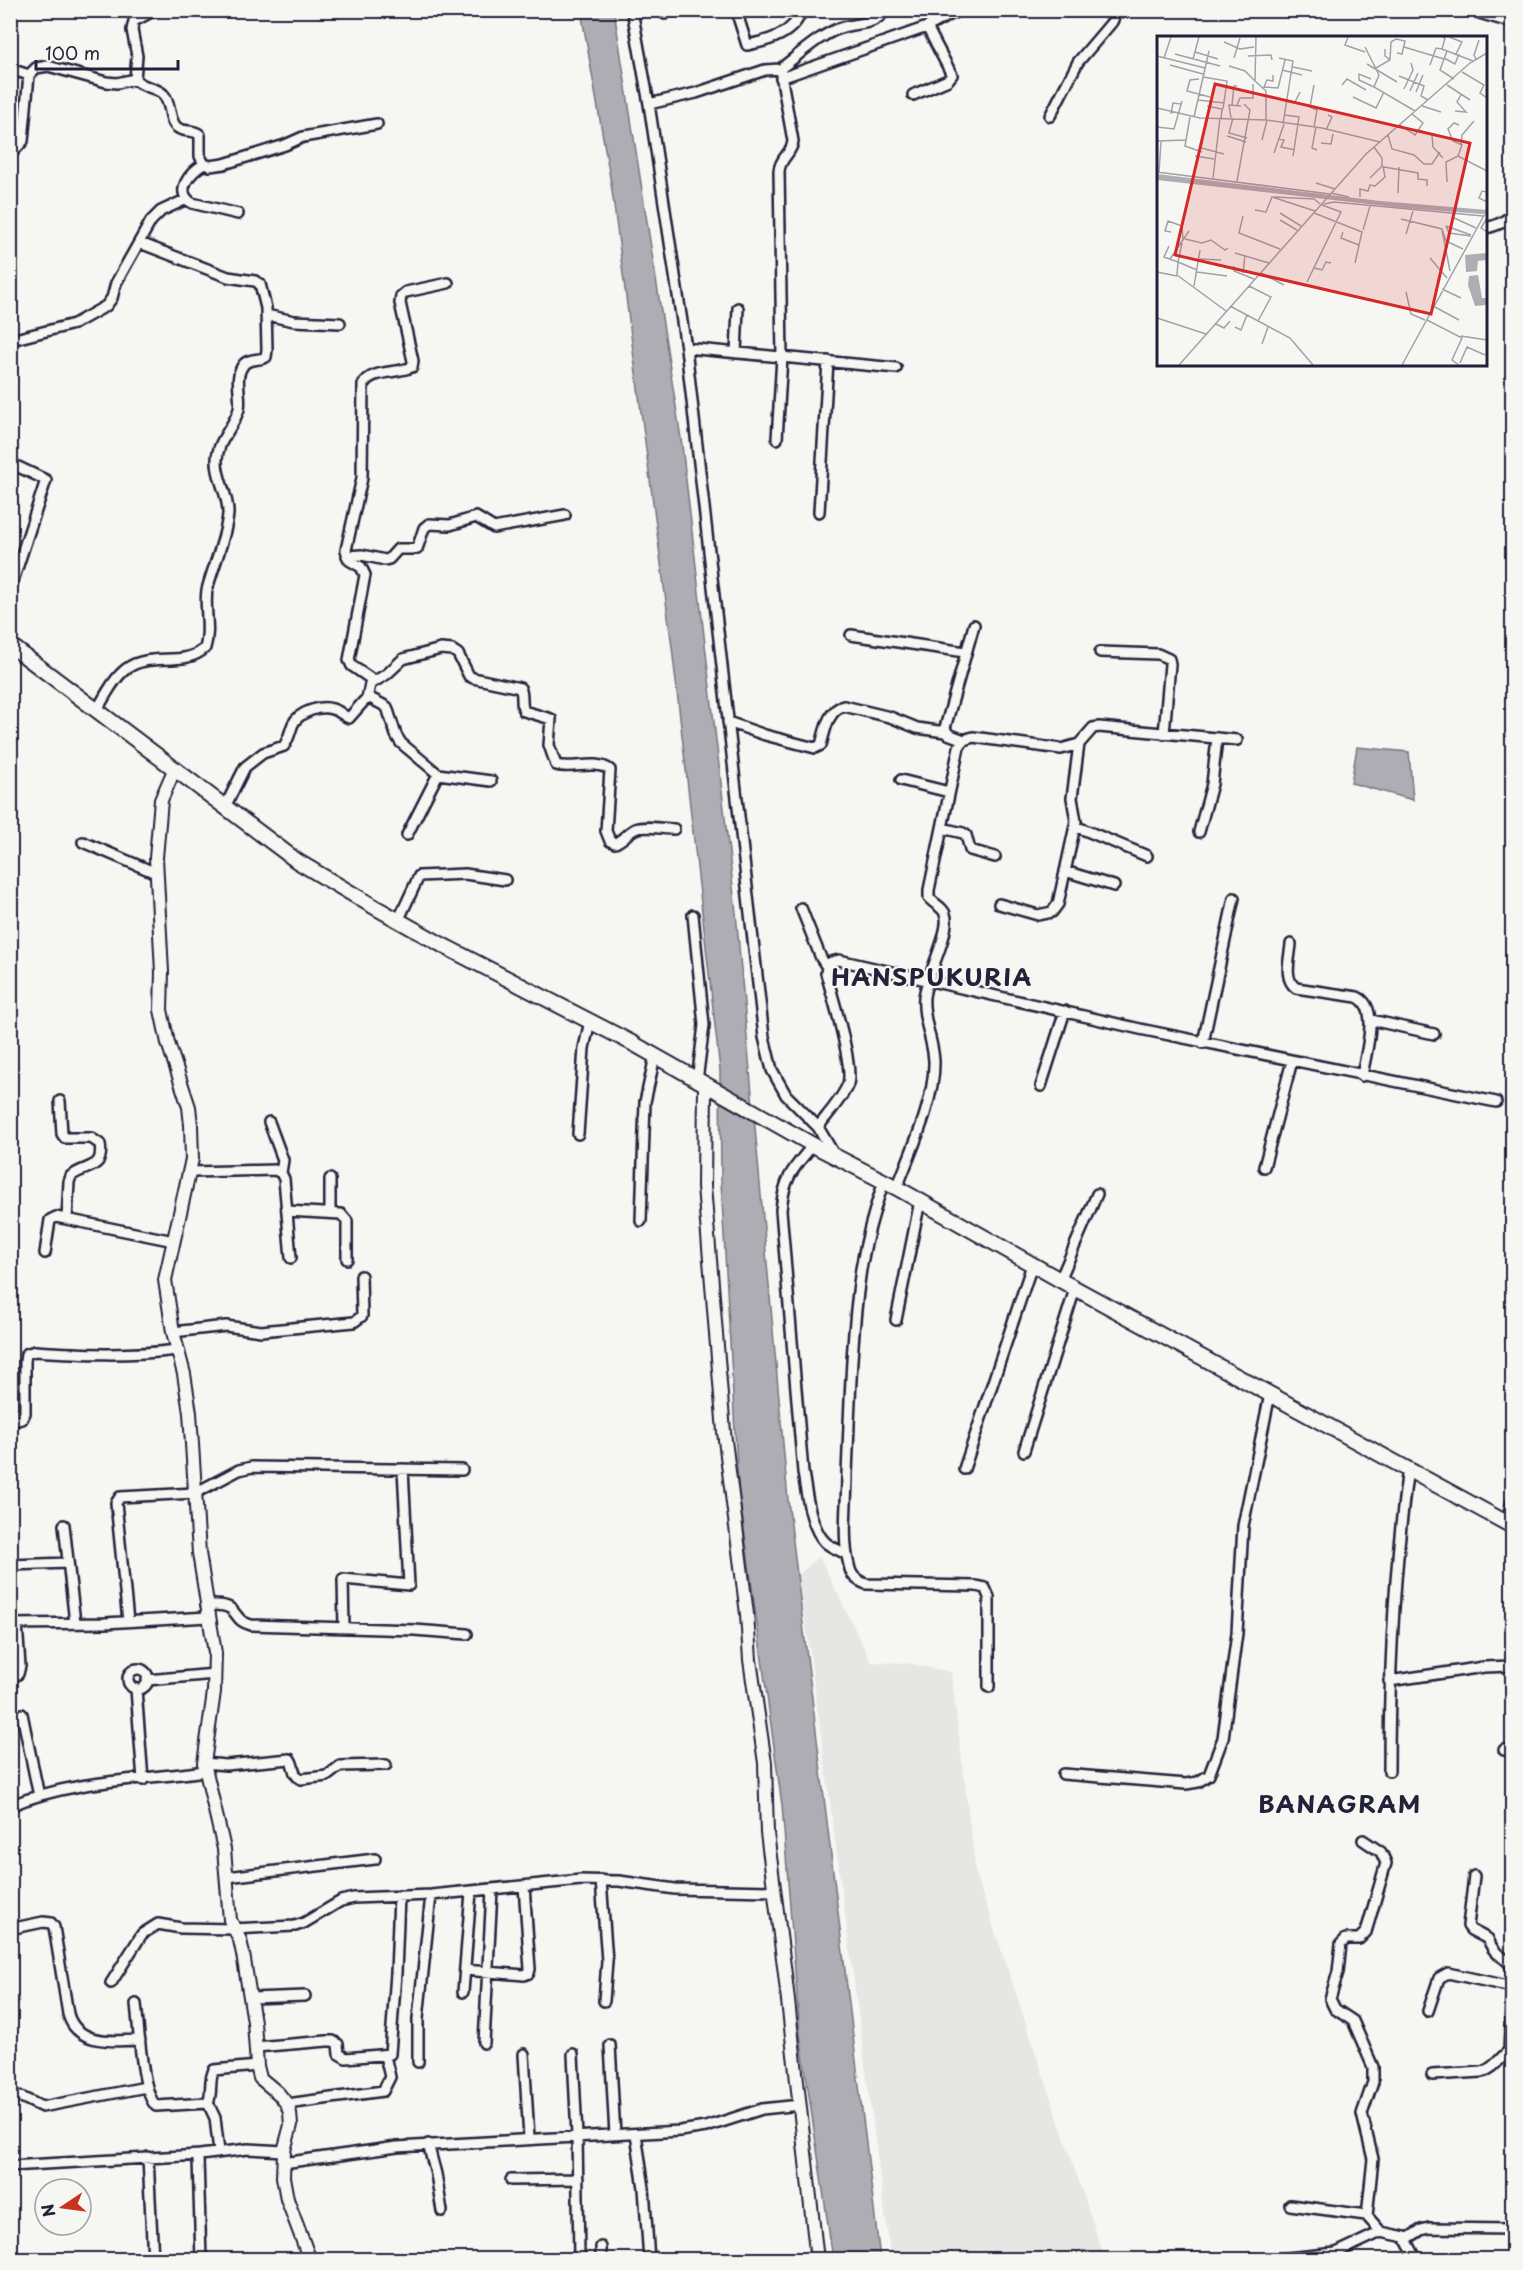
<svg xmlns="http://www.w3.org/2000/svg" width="1523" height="2270" font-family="'Playpen Sans',sans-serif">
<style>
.built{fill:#e6e6e4}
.water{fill:#adadb3;stroke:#757583;stroke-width:1.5}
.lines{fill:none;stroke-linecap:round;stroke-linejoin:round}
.minor-casing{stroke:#22223b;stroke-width:14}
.tertiary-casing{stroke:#22223b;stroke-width:16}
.secondary-casing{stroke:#22223b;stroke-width:18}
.trunk-casing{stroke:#22223b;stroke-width:21}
.minor{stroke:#f6f6f2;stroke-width:9}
.tertiary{stroke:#f6f6f2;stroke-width:12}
.secondary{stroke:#f6f6f2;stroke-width:14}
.trunk{stroke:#f6f6f2;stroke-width:16}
.labels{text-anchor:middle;stroke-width:4.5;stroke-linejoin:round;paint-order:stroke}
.district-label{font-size:24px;font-weight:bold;letter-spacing:1.5px;fill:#22223b;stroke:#f6f6f2}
.inset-road{fill:none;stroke:#a1a1a9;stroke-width:1.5}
.view{fill:#d62828;fill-opacity:0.15;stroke:#d62828;stroke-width:3}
.inset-edge{fill:none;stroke:#22223b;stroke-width:3}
</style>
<rect width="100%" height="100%" fill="#f6f6f2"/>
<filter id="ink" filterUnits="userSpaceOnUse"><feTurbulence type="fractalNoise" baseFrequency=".0167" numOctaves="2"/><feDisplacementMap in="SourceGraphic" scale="12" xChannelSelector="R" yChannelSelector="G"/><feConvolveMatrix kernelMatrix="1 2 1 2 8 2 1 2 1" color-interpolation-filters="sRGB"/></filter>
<g filter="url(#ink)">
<!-- built -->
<path class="built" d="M 819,1556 L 871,1662 L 906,1663 L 951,1672 L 976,1875 L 1105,2259 L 891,2259 L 810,1652 L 798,1575 Z"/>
<!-- water -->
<path class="water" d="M 581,11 L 614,11 L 682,445 L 736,913 L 788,1500 L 880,2259 L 833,2259 L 800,2034 L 782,1805 L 738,1485 L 721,1182 L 720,1070 L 672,647 L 611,183 Z
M 1357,747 L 1409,752 L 1413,800 L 1351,783 Z"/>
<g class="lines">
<!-- minor casing -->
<g class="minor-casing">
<path id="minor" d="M 155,10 L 134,21 L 132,30 L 137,56 L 135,79 C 142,88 156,87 163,94 C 172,103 168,122 178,128 C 186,133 194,129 200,135 L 200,156 L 204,164 L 210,166 L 224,164 L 285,145 L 303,137 L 377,124
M 632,10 L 649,104 L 686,348 L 764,1037 L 772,1070 L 786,1095 L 818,1127 L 835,1156
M 665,10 L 665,14
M 742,10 L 739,20 L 747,45 C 769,41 794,34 802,10
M 10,69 L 29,75
M 781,78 L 927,27 L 959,10
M 913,95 L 948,80 L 952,75 L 927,27
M 649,104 L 696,93 L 765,70 L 780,69
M 1050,116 L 1078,62 L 1112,22 L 1117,10
M 10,155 L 23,141 L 29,75 L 36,68 L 48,66 L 106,82 L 117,83 L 135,79
M 204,164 C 191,172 173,191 192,203 L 238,214
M 1486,228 C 1495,226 1507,222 1512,213
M 266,315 L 294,321 L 340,323
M 10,344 L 15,339 L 74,324 L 106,306 L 112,298 L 116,283 L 151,221 L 161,211 L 187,199
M 686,348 L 896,368
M 736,353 L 738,308
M 777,439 L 782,357 L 779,171 C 780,157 792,154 793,141 L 780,69 C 799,55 820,34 843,27 C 857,23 877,25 885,10
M 10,463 L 46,480 L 10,590
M 819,512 L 828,361
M 347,556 L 362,555 L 385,560 L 389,559 L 398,549 L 417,549 L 424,528 L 429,524 L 450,525 L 476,517 L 494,528 L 499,527 L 565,515
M 851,635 L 965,652
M 1100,652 L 1158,654 L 1169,659 L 1170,664 L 1164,734
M 374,681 L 352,666 L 349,660 L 365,575 L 361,567 L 349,560 L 346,550 L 362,478 L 363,385 C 371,369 397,374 412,367 L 413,361 L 400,303 L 401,296 L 406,292 L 448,283
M 367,699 L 370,684 L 387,674 L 403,659 L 441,649 L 452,650 L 458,654 L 469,676 L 473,678 L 520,688 C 524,696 520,703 524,711 L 551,719 L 549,745 L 556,765 C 573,770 595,759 610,770 L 606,831 L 610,841 L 615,843 C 623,840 627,833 635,829 C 645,825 662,829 674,829
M 96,711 C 105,697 113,679 126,669 C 149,651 184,668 205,648 C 211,629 204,609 207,590 C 213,566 226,539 228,514 C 229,495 216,478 217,460 C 217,441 234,427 239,409 C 242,394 233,377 244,364 C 250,358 259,361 266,357 L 267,350 L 266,308 L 260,284 L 255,281 L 228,277 L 140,243
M 728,722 L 765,735 L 815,748 L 821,745 C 825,731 828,709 844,706 L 890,717 L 917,728 L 945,732
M 964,740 L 948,734 L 945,728 L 974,625
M 901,780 L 949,792
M 225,807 L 245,767 L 263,753 L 284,746 C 289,739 290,731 293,724 C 299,712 320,705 332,709 C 339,710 343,716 349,718 L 364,701 L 370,698 L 387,707 L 396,735 L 401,743 L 438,774 L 491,781
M 1075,826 L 1147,856
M 942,828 L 963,833 L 966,835 L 970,850 L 995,857
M 1199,832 L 1212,784 L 1217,738
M 407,835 L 438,774
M 83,842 L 156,873
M 1065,871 L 1114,886
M 999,904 L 1038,915 L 1052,912 L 1058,904 L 1076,821 L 1072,798 L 1079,744
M 801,908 L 821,958 L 827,967
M 693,915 L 704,1025 L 697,1081
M 398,921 L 419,876 L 465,874 L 505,880
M 1291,944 C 1290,958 1283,979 1296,988 L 1357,997 C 1381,1007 1365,1055 1362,1076
M 1371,1020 L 1434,1034
M 1203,1043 L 1234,898
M 1041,1086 L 1065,1011
M 60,1101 L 62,1134 L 65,1138 L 91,1138 L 100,1144 C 104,1170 88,1164 71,1176 L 69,1182 L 67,1219
M 269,1122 L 283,1160 L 281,1173
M 818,1127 C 828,1114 842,1099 848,1084 C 854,1065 832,995 826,973 L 827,967 L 831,962 L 839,960 L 1140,1029 L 1496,1102
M 578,1134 L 584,1048 L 590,1021
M 813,1145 C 793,1169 784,1177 781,1210 L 803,1472 C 806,1491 810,1527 825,1542 C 830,1547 839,1550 846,1554
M 1264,1167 L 1292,1061
M 191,1172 L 275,1170 L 281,1173 L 284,1179 L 291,1258
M 884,1181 C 874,1210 866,1239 861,1269 C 851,1337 850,1406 847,1474 C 847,1502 842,1539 849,1565 C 851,1576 856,1580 866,1584 L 976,1586 L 985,1588 L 989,1597 L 989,1687
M 897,1188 C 911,1151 935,1101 934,1061 C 933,1039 922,1019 924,997 C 926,977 952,930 945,914 C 943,907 934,904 929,898 L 929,890 L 959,747 L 964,740 L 973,737 L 1061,749 L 1079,744 L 1093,728 L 1099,727 L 1237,740
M 287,1211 L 341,1214 L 347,1221 L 347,1259
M 330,1213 L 330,1179
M 641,1221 L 645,1102 L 655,1056
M 45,1253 L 50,1220 L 56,1217 L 174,1241
M 1060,1280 L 1097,1194
M 896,1320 L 920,1201
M 173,1332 L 226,1326 L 261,1331 L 354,1322 L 362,1316 L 361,1276
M 10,1422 L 22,1419 L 25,1413 L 25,1362 L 26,1354 L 35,1351 C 82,1354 129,1356 177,1350
M 1024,1451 L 1075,1289
M 964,1469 L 1032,1265
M 1506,1523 L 1512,1502
M 64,1525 L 75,1623
M 10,1565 L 68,1563
M 206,1605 C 214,1605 225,1604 231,1609 C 240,1617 237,1621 251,1625 L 414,1630 L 467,1634
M 128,1621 L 116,1503 L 120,1497 L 195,1493 L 239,1470 L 252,1467 L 462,1470
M 10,1624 L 105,1623 L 208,1617
M 344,1628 L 343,1579 L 409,1585 L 403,1469
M128 1679a10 10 0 1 1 20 0a10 10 0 1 1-20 0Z
M 10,1679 L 18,1674 L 20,1666 L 17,1624
M 147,1680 L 215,1674
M 1389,1681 L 1484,1667 L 1512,1666
M 136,1689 L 143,1780
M 22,1714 L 39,1796
M 1504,1750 L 1512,1750
M 204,1763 L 226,1765 L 290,1759 C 295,1766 292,1775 301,1779 L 327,1776 L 340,1766 L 386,1765
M 1389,1771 C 1389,1669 1394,1569 1408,1468
M 1063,1774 L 1186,1784 L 1198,1782 L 1209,1775 L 1223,1738 L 1237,1633 L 1243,1526 L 1270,1394
M 10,1806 C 70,1780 141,1780 205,1771
M 1363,1840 L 1381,1852 L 1386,1863 L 1366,1932 L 1359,1939 L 1346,1939 L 1341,1944 L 1338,1972 L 1330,1999 L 1335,2009 L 1353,2021 L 1373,2067 L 1373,2082 L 1362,2114 L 1373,2159 L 1367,2216
M 1474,1876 L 1468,1926 L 1471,1930 L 1488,1939 C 1496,1960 1506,1954 1512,1968
M 227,1877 L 375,1859
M 601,1880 L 607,1961 L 604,2001
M 10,1929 L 43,1922 L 51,1923 L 54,1927 L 68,2014 C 77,2046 114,2041 140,2040
M 465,1970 L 524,1975 L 529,1973 L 530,1969 L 524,1886
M 111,1983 L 142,1934 L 158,1924 L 181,1928 L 233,1929 L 295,1926 L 304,1923 L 341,1901 L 354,1898 L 431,1895 L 581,1880 L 619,1881 L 675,1889 L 775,1891
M 463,1992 L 471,1892
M 251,1998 L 305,1996
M 136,2004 C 139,2027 141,2091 156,2106 L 208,2103 C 213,2093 208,2080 214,2070 L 257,2066
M 1428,2011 L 1439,1978 L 1448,1973 L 1512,1987
M 484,2043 L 492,1890
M 610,2045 L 615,2135
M 256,2047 L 327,2041 L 333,2041 L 338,2044 L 339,2054 L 346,2058 L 390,2054 L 396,1973 L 399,1896
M 1509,2050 L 1512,1982
M 524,2054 L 529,2138
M 573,2054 L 577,2136 L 579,2257 L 577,2260
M 418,2062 L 418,2019 L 431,1895
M 1432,2075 L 1482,2072 C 1496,2068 1501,2055 1512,2049
M 10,2098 L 21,2097 L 42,2107 L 146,2087
M 208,2103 L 215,2118 L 219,2152
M 287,2104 L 383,2091 L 390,2077 L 385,2056
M 636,2134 L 644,2188 L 649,2260
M 428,2144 L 436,2174 L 442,2211
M 148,2157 L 153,2260
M 283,2163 L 397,2147 L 680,2131 L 706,2127 L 762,2109 L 800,2105
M 10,2166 L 200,2155
M 511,2180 L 578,2179
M 1290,2205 L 1366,2215 L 1381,2232 L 1405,2237 L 1417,2260
M 1407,2239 L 1421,2230 L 1429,2228 L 1512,2229
M 601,2247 L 601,2260
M 201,2260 L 198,2158 L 200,2155 L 248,2149 L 284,2151
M 1268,2260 L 1336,2253 L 1381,2232"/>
</g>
<!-- tertiary casing -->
<g class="tertiary-casing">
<path id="tertiary" d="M 175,768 L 161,800 L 156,858 L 162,972 L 161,1010 L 168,1043 L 189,1107 L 191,1125 L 192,1159 L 165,1280 L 173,1332 L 184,1374 L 190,1413 L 199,1553 L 215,1653 L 214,1692 L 204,1763 L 224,1849 L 230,1920 L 240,1940 L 243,1954 L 254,2022 L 257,2066 L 260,2078 L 278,2093 L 287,2104 L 290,2113 L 291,2125 L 284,2151 L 283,2177 L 287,2199 L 310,2260
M 705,1085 L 704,1186 L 724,1432 L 747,1614 L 750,1660 L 765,1763 L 767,1833 L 785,1974 L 817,2260"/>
</g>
<!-- secondary casing -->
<g class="secondary-casing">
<path id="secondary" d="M 10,645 L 297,861 L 371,905 L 444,946 L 634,1044 L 813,1145 L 897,1188 L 1060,1280 L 1512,1526"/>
</g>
<!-- trunk casing -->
<g class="trunk-casing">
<path id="trunk" d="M 1481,10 L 1512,19"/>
</g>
<!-- minor -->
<use href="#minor" class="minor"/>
<!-- tertiary -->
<use href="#tertiary" class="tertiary"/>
<!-- secondary -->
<use href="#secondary" class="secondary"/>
<!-- trunk -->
<use href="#trunk" class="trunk"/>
</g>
</g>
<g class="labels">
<!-- district labels -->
<g class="district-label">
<text x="932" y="986">HANSPUKURIA</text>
<text x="1340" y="1813">BANAGRAM</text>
</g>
</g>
<!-- overview -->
<g transform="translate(1157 36)">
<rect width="330" height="330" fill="#f6f6f2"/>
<path d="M 0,138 L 223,165 L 330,174 L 326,178 L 246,172 L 0,144 ZM 330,217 L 330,224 L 321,225 L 320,235 L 309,236 L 308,219 ZM 321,239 L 325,262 L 330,262 L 330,269 L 318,270 L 311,249 L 312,240 Z" fill="#adadb3"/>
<path class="inset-road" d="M 99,1 L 98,45 L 109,55 L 109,84M 191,1 L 188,9 L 208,16M 285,1 L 288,2 L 285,13 L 316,25M 292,1 L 305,6 L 299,18M 67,6 L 83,13 L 97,11M 208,11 L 222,39 L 217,51 L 258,75M 247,11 L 287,23M 290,15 L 283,34 L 297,43M 38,16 L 61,23M 18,18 L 63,30M 0,20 L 48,32M 91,20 L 114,19 L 115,24M 7,22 L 14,1M 77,22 L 83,2M 122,22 L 136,25 L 126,88M 287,22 L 298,28 L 302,18M 36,23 L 42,1M 233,23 L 234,6 L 239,3 L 248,5 L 245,18 L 240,17M 319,23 L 317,19 L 322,4M 210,28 L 240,46M 13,29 L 46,38M 273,29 L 279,12 L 285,13M 72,30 L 88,35 L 98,45M 136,31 L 155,35M 219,32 L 233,24 L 228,20 L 228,13M 125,34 L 145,39M 305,36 L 327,49 L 323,57 L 330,62M 116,39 L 116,45 L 110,44 L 107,51 L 121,52 L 128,24M 242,40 L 267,50 L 264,60 L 271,64M 46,41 L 70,45 L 66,73M 42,43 L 33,44 L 30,55 L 53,61M 214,43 L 202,38 L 202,44 L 217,51M 185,49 L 190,43 L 209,54M 290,49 L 313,64M 247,53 L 256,34 L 254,27M 253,55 L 261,37M 259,56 L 266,39M 196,61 L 219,72 L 227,56M 41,64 L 67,67M 130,65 L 138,66 L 143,56M 75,69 L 77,50 L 80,50M 80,69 L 83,62 L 96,62 L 96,48M 50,70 L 65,73 L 64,83M 265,70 L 284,76M 0,72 L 43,82 L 109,84 L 165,92 L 223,106M 298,75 L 309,76 L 300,66 L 304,59M 14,78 L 16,67 L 24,68M 128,79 L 142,81 L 136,120M 33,81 L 28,110 L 45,116M 37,81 L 52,15M 74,82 L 72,69 L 84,70M 76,82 L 72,97 L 90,102M 49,83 L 44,112 L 67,118M 243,89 L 258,99 L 266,87 L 255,78M 0,91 L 17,93 L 25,65M 157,91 L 160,74 L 153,71 L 157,49M 159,91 L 155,112 L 160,114M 169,94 L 175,81 L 171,79M 262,94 L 275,99 L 276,111 L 286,122M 231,99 L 235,113 L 257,119 L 267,128 L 275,128 L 283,116M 70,100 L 89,106M 121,103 L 127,104 L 124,111 L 138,114M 105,104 L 110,84M 0,105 L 29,104M 164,107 L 174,108 L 176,98M 304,108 L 305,99 L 317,85M 117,117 L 127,88M 38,120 L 57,123M 301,120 L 305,109 L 296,105 L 291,93 L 297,87 L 302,89M 227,131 L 261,137 L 261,143 L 270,144 L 270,150M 0,136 L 173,158M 2,137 L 4,105M 56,142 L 63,82M 213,142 L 225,130 L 225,122 L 217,111M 80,145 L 93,74 L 87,68M 290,146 L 289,126 L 301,120 L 330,135M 159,147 L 178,153M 174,157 L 192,161M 241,157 L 242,131M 117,161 L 157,163 L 163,168M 203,161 L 203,153 L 211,155 L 213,149 L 218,150 L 228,141 L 226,130M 330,166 L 322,162 L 325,155 L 330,156M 167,168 L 177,166 L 326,180M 98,174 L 109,176 L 115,161 L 158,175M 123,177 L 144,190M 157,177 L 205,196 L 198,227M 86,180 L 82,197 L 123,213M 295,181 L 319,192M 330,182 L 324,192 L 330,196M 244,183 L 285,193 L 289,205 L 306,213M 123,184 L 140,194M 289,190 L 292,197 L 314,200M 289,190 L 314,199M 206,194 L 213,170M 285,194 L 293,235M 14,196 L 8,195 L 11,185 L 25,190 L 26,204M 186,196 L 184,202 L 202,209M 249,198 L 256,175M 28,203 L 45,207 L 54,204 L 68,214 L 71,212M 12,210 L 7,221 L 21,226 L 20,239 L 69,275M 78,217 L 112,227M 273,222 L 290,242M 13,223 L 32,195M 43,223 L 64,224M 21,226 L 40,234M 21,226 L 25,207M 77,230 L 77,235 L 97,243M 157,232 L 165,234 L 169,226 L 174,227M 0,236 L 20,240M 40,236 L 70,240M 86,237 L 88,219M 104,237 L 127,249M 150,246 L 184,176 L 165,169M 37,250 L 43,214M 92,250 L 114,261 L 101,285M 285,253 L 304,262M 249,256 L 254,278 L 268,284M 73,270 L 133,302 L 156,329M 276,270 L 302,284M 0,282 L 49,298M 270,284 L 305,302 L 295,324 L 302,329M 59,288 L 67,292 L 73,285M 78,291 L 84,294 L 90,279M 304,300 L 330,304M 105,308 L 111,291M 303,327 L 310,311 L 328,319M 22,329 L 209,118 L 313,27 L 330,17M 245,329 L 330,174"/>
<path class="view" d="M 58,48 L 313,107 L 274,278 L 18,219 Z"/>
<rect width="330" height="330" class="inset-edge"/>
</g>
<!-- margin -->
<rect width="1523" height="2270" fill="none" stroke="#f6f6f2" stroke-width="36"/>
<rect x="18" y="18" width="1487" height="2234" fill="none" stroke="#22223b" stroke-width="2" filter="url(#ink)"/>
<!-- north arrow -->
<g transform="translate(63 2207) rotate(257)"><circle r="28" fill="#f6f6f2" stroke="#a1a1a9" stroke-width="1.5"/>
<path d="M0-4.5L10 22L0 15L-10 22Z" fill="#c8321e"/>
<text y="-9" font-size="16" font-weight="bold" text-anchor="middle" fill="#22223b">N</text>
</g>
<!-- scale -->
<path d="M36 60v9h142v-9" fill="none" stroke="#22223b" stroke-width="3"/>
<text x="45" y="60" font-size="18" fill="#22223b" stroke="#f6f6f2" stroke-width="4.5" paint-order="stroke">100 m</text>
</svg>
